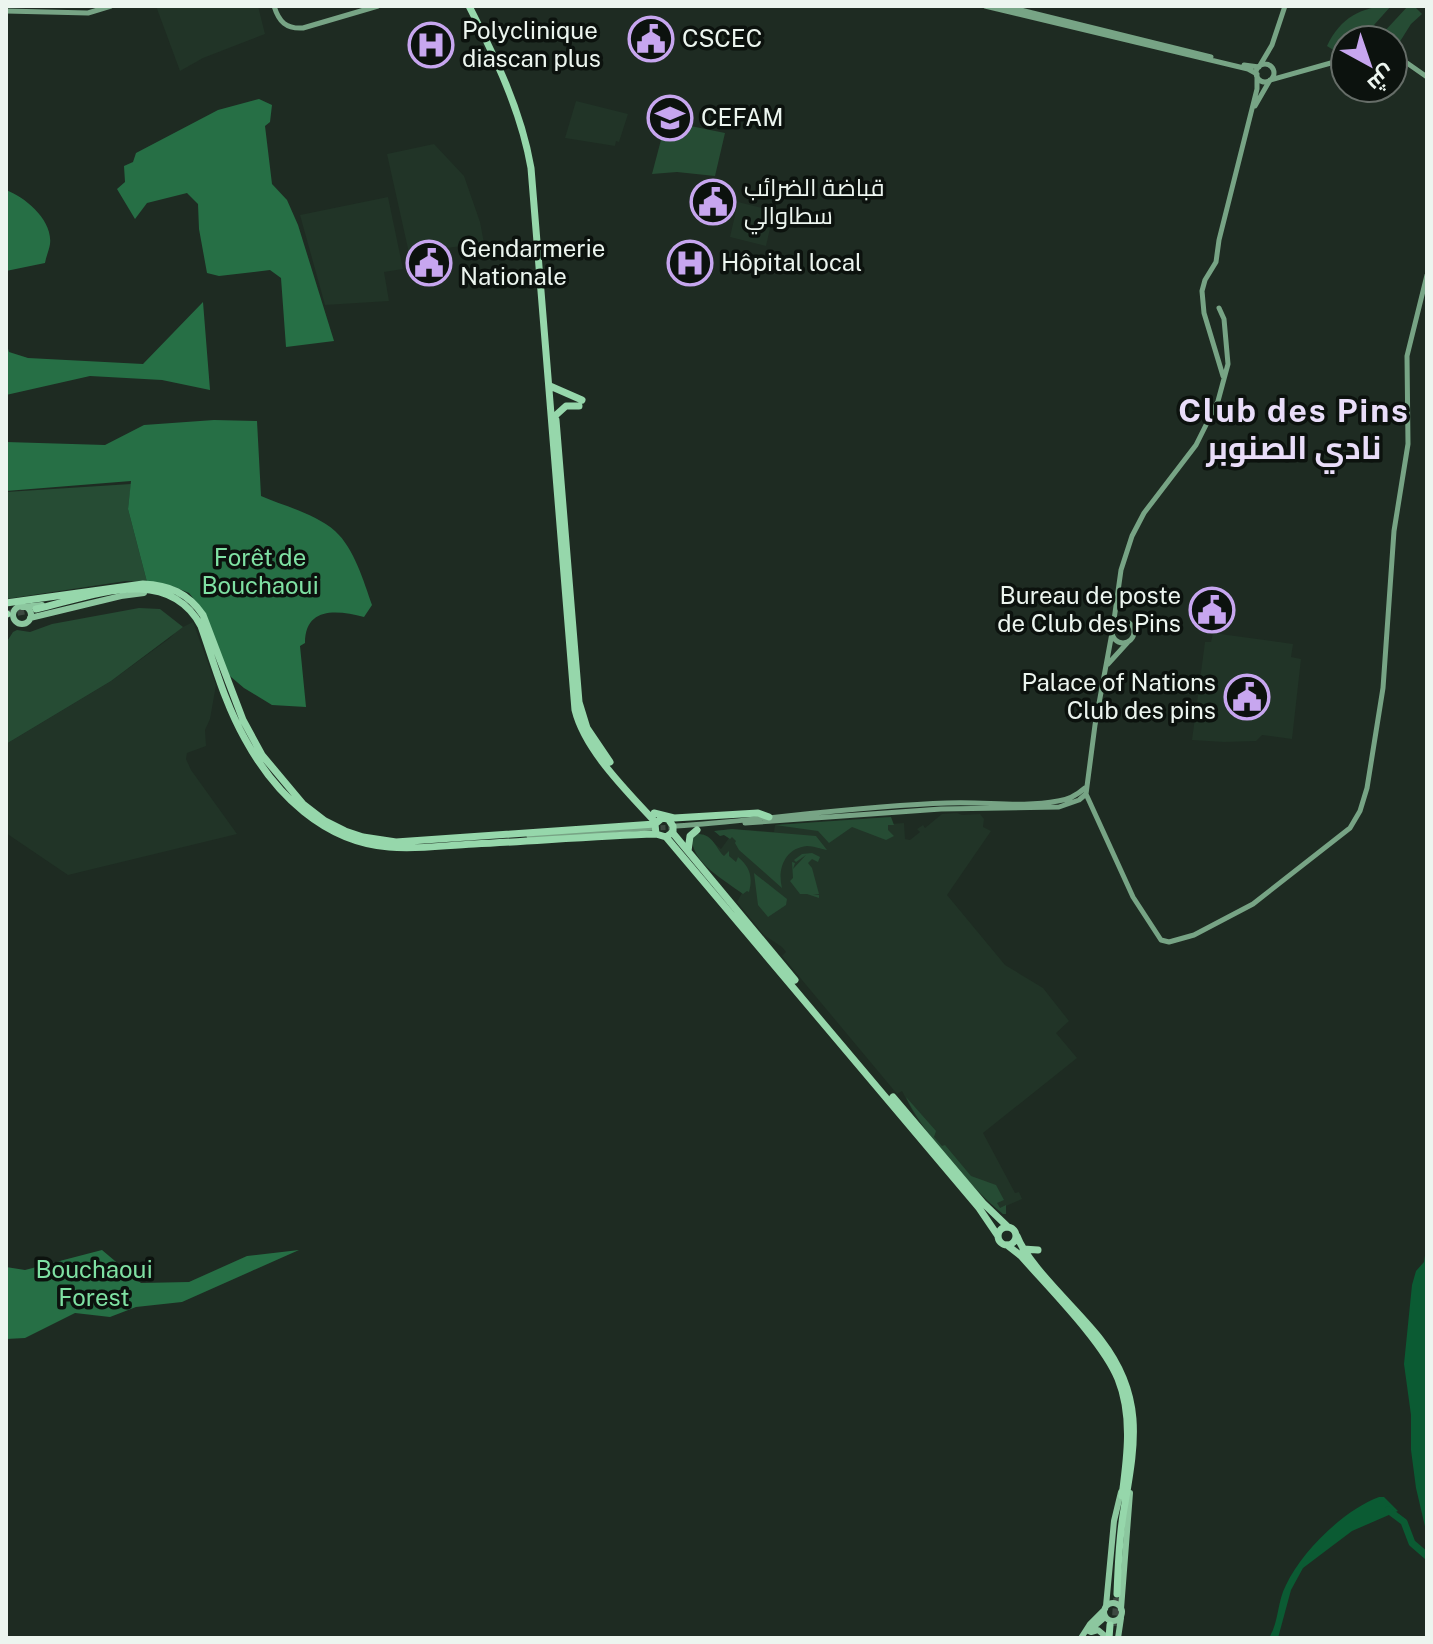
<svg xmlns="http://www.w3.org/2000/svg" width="1433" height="1644" font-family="'Public Sans',Cairo,sans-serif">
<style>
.built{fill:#213427}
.green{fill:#264c34}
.forest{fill:#266f45}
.water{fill:#0b5b33}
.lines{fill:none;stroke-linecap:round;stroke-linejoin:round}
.river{stroke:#0b5b33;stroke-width:7}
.secondary-tunnel{stroke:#3d4941;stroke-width:5;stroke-dasharray:5 2.5;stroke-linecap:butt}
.trunk-tunnel{stroke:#3d4941;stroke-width:7;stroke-dasharray:7 3.5;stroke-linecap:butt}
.secondary{stroke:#77a485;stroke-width:5}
.primary{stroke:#8cc79f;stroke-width:6}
.trunk{stroke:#96d7ab;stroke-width:7}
.labels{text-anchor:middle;stroke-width:7;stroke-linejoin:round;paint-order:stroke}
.poi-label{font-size:24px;fill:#ecf5ef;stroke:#0c120e;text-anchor:start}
.park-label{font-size:24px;fill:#7fe1a3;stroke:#0c120e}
.district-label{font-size:32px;font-weight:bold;letter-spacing:2px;fill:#e9ddf9;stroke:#0c120e}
</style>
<rect width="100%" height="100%" fill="#1e2b22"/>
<!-- built -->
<path class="built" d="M 156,6 L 258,6 L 265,34 L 203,58 L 180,71 Z
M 576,101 L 628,114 L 619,142 L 616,141 L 615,146 L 565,138 Z
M 434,144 L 464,176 L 480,222 L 484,243 L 409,253 L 387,154 Z
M 388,197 L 403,269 L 384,272 L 389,301 L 325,305 L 300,215 Z
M 738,202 L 774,211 L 766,246 L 730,237 Z
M 193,622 L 216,685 L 210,719 L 205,730 L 206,746 L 187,753 L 186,759 L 191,770 L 237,834 L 68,875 L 6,833 L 6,744 L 111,681 L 170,638 L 177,630 Z
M 1213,633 L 1293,644 L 1291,657 L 1301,659 L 1292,739 L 1262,735 L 1256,741 L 1224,742 L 1192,740 L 1205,642 L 1211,642 Z
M 957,813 L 962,815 L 980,814 L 984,819 L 983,827 L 991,831 L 947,895 L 1005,965 L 1043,988 L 1069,1021 L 1056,1033 L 1077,1058 L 983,1133 L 1015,1193 L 1019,1192 L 1022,1199 L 1006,1206 L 1005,1214 L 987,1201 L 916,1118 L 902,1091 L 897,1094 L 782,956 L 786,952 L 782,947 L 764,935 L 737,902 L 742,893 L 705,864 L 703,834 L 721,849 L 729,838 L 724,835 L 720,836 L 715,831 L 732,829 L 774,832 L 775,825 L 888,817 L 891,824 L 904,823 L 905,839 L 910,840 L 920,832 L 917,829 L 923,825 L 925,828 L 942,814 Z"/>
<!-- green -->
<path class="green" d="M 1391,6 L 1374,25 L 1383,33 L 1408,6 L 1414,6 L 1422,14 L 1411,24 L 1394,51 L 1393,40 L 1345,40 L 1345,50 L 1335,51 L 1327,46 C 1340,18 1362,6 1391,6 Z
M 666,121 L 725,133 L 715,176 L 677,172 L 652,174 Z
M 131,484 L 128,509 L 147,582 L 126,581 L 6,599 L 6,492 Z
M 139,608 L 160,609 L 183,627 L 111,681 L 6,744 L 6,643 L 13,632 L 17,630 L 30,632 L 52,624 Z
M 891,817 L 894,825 L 888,825 L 888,830 L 894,836 L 886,840 L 852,827 L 829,843 L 818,831 L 775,825 Z
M 732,829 L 816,836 L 827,850 C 821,849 814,846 807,846 C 785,848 777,869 782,888 L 739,850 L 735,843 L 736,841 L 732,837 L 730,839 L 724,835 L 720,836 L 714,831 Z
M 697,834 C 713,833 716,849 724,856 L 729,851 L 729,856 L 736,862 L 738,857 C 750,867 753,877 749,892 L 747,891 L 743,894 C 726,881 692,863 692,839 Z
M 812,853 L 820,857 L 818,862 L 812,859 L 808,863 L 812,868 L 819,894 L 813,895 L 819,895 L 819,898 L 807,894 L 800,894 L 790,881 L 793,878 L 792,862 L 795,863 L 793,869 L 806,855 L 796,862 L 794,860 L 802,854 Z
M 754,873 L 787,899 L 786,905 L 768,917 L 758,905 Z
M 906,1097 L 936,1131 L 934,1137 L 942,1146 L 945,1145 L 971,1176 L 996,1185 L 1004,1200 L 997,1203 L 1000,1208 L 1006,1205 L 1006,1214 L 1003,1214 C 974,1191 921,1131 906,1097 Z"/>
<!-- forest -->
<path class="forest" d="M 259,99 L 272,105 L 270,122 L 265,126 L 272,184 L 287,200 L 298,225 L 334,341 L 286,347 L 281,278 L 270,270 L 219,276 L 207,273 L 199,229 L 198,204 L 187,193 L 147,203 L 135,219 L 117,189 L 125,182 L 124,166 L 133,162 L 136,153 L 218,110 Z
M 6,190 C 25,197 53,220 50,244 C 49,250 46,257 45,263 L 6,271 Z
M 203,302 L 210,390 L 162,380 L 90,376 L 6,395 L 6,342 L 9,352 L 28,358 L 143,364 Z
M 214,420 L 257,421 L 261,496 C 284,506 316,514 335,531 C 354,548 364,582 372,605 L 364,617 C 338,610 305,606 305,643 L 300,646 L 306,707 L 272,705 L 244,688 L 224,671 L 205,613 L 189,593 L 172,586 L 147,582 L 128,509 L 131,481 L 6,491 L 6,442 L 105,445 L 144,425 Z
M 102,1250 L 141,1283 L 189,1282 L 247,1256 L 299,1250 L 182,1302 L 136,1307 L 110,1317 L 75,1313 L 25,1338 L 6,1339 L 6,1267 L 25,1270 Z"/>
<!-- water -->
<path class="water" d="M 1427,1242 L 1427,1535 L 1416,1488 L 1411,1450 L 1411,1415 L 1404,1364 L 1412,1285 L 1416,1271 L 1424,1262 Z
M 1379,1497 L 1384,1497 L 1398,1511 L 1352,1531 L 1303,1568 L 1291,1590 L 1278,1638 L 1269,1638 C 1279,1622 1277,1602 1286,1585 C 1302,1551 1344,1510 1379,1497 Z"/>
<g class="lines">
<!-- river -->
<path class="river" d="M 1388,1510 L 1404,1522 L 1412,1543 L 1427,1556"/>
<!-- secondary-tunnel -->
<path class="secondary-tunnel" d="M 653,828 L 675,827"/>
<!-- trunk-tunnel -->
<path class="trunk-tunnel" d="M 7,614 L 36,609
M 1115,1626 L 1117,1594"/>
<!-- secondary -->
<path class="secondary" d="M 274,6 C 279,22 286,29 303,28 L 378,6
M 985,6 L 1248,69 L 1257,74
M 1005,6 L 1211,57
M 6,11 L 88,13 L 111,6
M 1393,60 L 1407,63 L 1427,77
M1256 73a9 9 0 1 1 18 0a9 9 0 1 1-18 0Z
M 1244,65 L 1259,67
M 1259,67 L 1272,45 L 1285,6
M 1270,80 L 1345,59
M 1255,106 L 1270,80
M 1223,376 L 1204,313 L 1202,291 L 1205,280 L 1216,262 L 1219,240 L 1257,89 L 1257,75
M1112 632a11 11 0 1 1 22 0a11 11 0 1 1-22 0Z
M 1113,627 L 1121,570 L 1132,536 L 1144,513 L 1196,445 L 1218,401 L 1228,364 L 1224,319 L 1219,308
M 1112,633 L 1095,725 L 1086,794 L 1133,897 L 1161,940 L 1169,942 L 1194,935 L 1253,904 L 1350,828 L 1360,811 L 1367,788 L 1383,688 L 1394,531 L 1408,444 L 1407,356 L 1427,275
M 1108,664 L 1128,642
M 745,823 L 941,809 L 1059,807 L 1079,800 L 1086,794
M 676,826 C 766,820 856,806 947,803 C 984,801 1021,808 1058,801 C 1069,800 1077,795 1085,788
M 529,836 L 652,828"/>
<!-- primary -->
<path class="primary" d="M13 615a9 9 0 1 1 18 0a9 9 0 1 1-18 0Z
M 22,607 L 42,605
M 30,618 L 121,596 L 144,593
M1104 1612a9 9 0 1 1 18 0a9 9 0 1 1-18 0Z
M 1106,1606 L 1114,1521 L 1121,1492
M 1121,1609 L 1130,1493
M 1089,1631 L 1105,1617
M 1091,1632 L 1098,1630 L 1104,1635
M 1081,1638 L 1090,1624 L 1105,1609
M 1118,1638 L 1121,1618"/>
<!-- trunk -->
<path class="trunk" d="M 469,6 C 495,57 521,110 531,168 L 575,710 C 585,751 628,792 656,823
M 550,386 L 582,400
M 556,415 L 566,406 L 579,406
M 556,420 L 579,702 L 587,728 L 610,762
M 6,603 L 143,584 C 169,585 188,593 203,615 L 243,720 L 262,755 L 303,804 L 325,821 L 345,831 L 363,837 L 396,842 L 655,824
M 36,609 C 90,597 167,563 201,626 C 214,663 225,704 245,739 C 275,794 324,842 389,847 C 417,850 446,845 474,844 C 535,841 596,836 656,834
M 6,614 L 7,614
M 654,813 L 674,818 L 758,813 L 769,817
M 672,832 L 795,980
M 666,837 L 673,832 L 673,826 L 668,819 L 662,818 L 655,824 L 656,834 L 666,837 L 979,1208 L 998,1236
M 688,851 L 690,836 L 697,830
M 893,1097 L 983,1203 L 1008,1227
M998 1236a9 9 0 1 1 18 0a9 9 0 1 1-18 0Z
M 1017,1236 C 1028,1266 1080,1312 1101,1340 C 1145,1397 1135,1444 1124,1509 C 1119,1537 1118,1566 1117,1594
M 1007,1245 L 1021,1256 C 1049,1288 1103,1342 1118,1379 C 1133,1416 1127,1458 1122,1496
M 1023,1249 L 1038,1250
M 1109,1638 L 1110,1625"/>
</g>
<!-- icons -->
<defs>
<g id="civic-ring" transform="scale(2.3)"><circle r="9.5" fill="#0c120e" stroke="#c7a6ef" stroke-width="1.5"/><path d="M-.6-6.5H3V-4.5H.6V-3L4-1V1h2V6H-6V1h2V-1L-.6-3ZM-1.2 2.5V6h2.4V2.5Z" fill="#c7a6ef"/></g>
<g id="hospital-ring" transform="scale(2.3)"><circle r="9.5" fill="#0c120e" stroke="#c7a6ef" stroke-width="1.5"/><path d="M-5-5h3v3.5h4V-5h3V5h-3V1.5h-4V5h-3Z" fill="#c7a6ef"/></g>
<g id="university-ring" transform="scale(2.3)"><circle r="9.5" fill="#0c120e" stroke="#c7a6ef" stroke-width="1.5"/><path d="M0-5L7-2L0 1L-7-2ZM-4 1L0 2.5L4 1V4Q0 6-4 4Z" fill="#c7a6ef"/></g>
</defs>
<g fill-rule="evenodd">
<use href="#civic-ring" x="651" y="39"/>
<use href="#hospital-ring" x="431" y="45"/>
<use href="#university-ring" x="670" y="118"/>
<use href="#civic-ring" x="713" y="202"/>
<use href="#civic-ring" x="429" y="263"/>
<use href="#hospital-ring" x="690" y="263"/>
<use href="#civic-ring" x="1212" y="610"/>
<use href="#civic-ring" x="1247" y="697"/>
</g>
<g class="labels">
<!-- poi labels -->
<g class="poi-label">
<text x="462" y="39">Polyclinique<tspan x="462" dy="28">diascan plus</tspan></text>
<text x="682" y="47">CSCEC</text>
<text x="701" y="126">CEFAM</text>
<text x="744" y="196">قباضة الضرائب<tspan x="744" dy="28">سطاوالي</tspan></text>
<text x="460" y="257">Gendarmerie<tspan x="460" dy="28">Nationale</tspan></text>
<text x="721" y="271">Hôpital local</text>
<text x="1181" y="604" text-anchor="end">Bureau de poste<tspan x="1181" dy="28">de Club des Pins</tspan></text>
<text x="1216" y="691" text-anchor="end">Palace of Nations<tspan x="1216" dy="28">Club des pins</tspan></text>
</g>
<!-- park labels -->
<g class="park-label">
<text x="260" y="566">Forêt de<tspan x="260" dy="28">Bouchaoui</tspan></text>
<text x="94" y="1278">Bouchaoui<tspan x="94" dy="28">Forest</tspan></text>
</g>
<!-- district labels -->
<g class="district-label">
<text x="1294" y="422">Club des Pins<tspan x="1294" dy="37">نادي الصنوبر</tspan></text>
</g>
</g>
<!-- border -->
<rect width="1433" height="1644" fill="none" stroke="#ecf5ef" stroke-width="16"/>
<!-- north arrow -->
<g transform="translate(1369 64) rotate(140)"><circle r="38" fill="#0c120e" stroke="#666d68" stroke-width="2"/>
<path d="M0-6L14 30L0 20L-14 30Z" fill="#c7a6ef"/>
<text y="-12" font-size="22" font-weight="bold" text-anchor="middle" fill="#ecf5ef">ش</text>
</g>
</svg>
